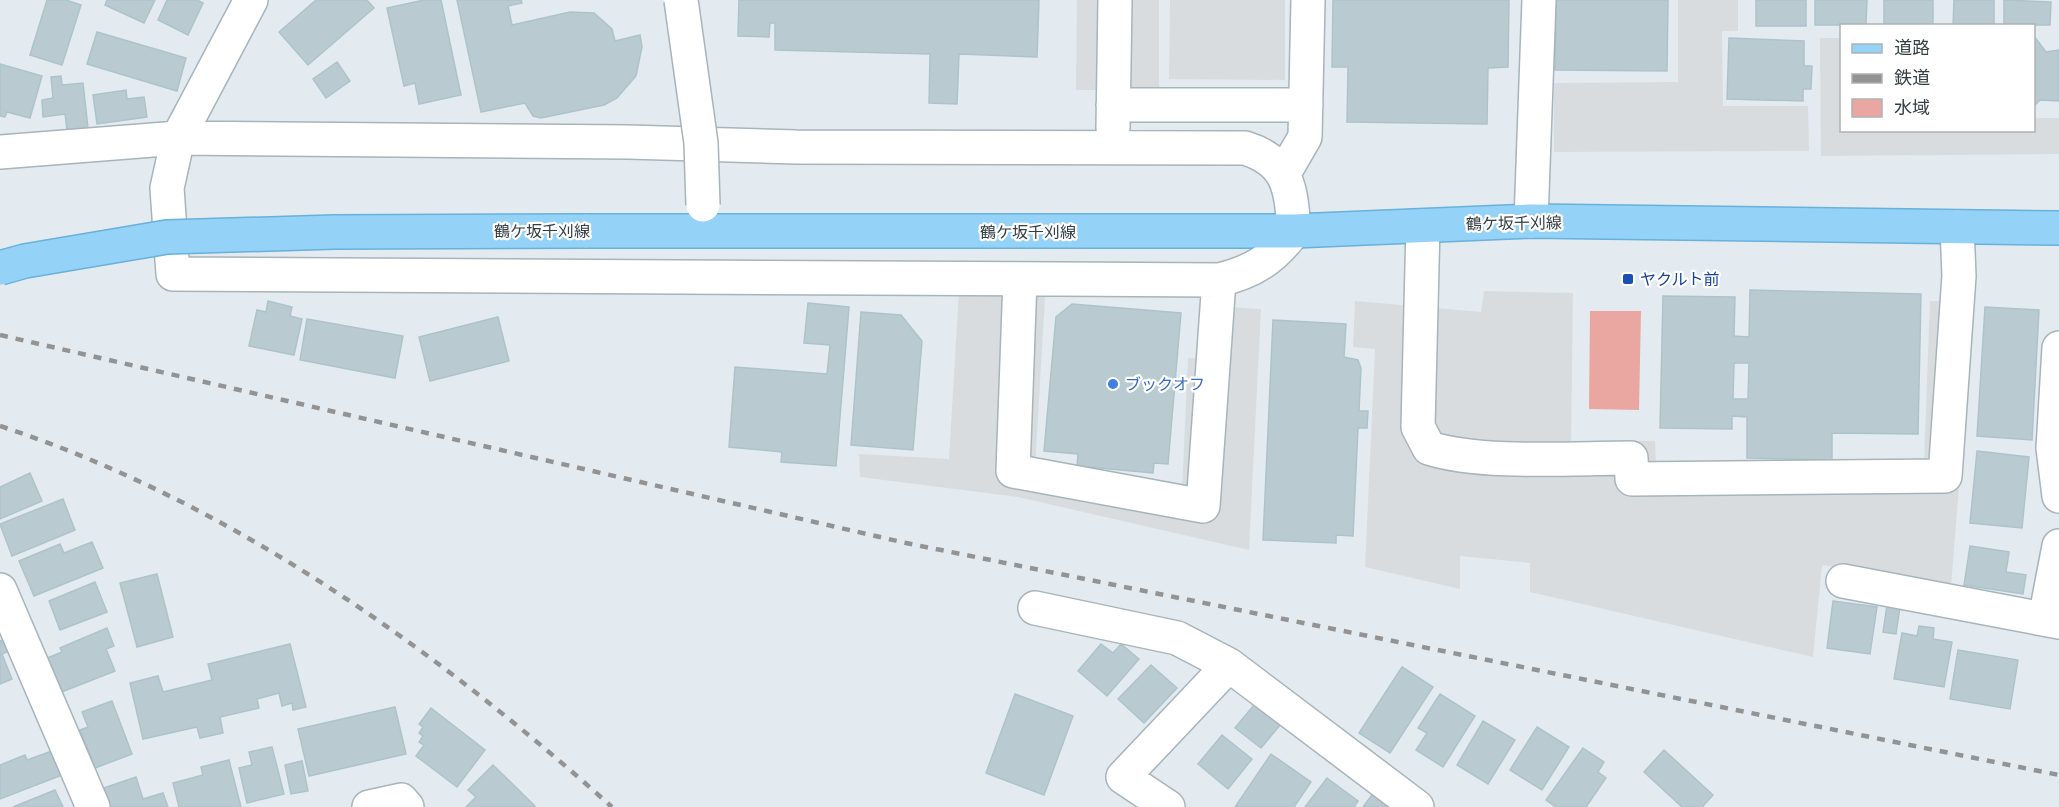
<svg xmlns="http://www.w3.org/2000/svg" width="2059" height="807" font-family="'Public Sans','Noto Sans JP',sans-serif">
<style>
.parking{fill:#d8dcde}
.water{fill:#eaa7a2}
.building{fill:#b9cbd1;stroke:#adc3cb;stroke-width:1.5;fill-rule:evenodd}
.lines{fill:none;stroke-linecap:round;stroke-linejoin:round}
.minor-casing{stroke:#a7b4bb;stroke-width:36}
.major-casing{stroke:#67b1da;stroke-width:36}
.minor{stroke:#fff;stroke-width:33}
.major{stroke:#95d2f7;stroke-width:33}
.rail{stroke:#939393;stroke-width:4.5;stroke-dasharray:8 8;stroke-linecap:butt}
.minor-bridge-casing{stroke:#a7b4bb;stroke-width:36;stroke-linecap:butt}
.major-bridge-casing{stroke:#67b1da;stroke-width:36;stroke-linecap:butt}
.minor-bridge{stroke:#fff;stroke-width:33}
.major-bridge{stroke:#95d2f7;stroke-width:33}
.transit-dot{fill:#1a4fb4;stroke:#fff;stroke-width:2}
.shop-dot{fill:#3f7fe0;stroke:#fff;stroke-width:2}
.labels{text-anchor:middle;stroke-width:4.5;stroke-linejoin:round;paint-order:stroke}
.street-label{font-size:16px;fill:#343e41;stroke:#fff}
.transit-label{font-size:16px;fill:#164399;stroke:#fff;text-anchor:start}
.shop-label{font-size:16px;fill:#366cbe;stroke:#fff;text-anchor:start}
</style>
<rect width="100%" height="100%" fill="#e3ebf0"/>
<!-- parking -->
<path class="parking" d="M 1077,0 L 1159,0 L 1159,90 L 1076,90 Z
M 1170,0 L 1285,0 L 1285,80 L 1169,79 Z
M 1678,0 L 1738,0 L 1738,31 L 1722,31 L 1723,106 L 1808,106 L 1809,151 L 1554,152 L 1554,83 L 1678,82 Z
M 1820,38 L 1841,38 L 1842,130 L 2034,130 L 2034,118 L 2059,118 L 2059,154 L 1821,156 Z
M 959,291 L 1045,297 L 1035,468 L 1182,492 L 1188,358 L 1228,360 L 1228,307 L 1261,309 L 1249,550 L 1018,497 L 860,477 L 859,454 L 949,459 Z
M 1484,291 L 1573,293 L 1571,441 L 1655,441 L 1656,467 L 1924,463 L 1930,301 L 1974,301 L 1951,586 L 1822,565 L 1813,657 L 1530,592 L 1530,563 L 1460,556 L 1460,589 L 1365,567 L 1375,349 L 1353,347 L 1355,301 L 1481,312 Z"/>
<!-- water -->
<path class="water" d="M 1590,311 L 1641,311 L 1639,410 L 1589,409 Z"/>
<!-- building -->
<path class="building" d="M 47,0 L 66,0 L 81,5 L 62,65 L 30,55 Z
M 107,0 L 155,0 L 144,23 L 105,5 Z
M 167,0 L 197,0 L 203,3 L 188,35 L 158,20 Z
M 316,0 L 367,0 L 374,8 L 308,65 L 279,32 Z
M 424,0 L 441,0 L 461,95 L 419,104 L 415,83 L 404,86 L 387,8 Z
M 457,0 L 521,0 L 522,3 L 508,6 L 512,25 L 570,12 L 594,13 L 612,29 L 615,41 L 640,35 L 642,47 L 636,76 L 617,98 L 604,105 L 541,118 L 533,116 L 525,103 L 481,112 Z
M 739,0 L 1039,0 L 1037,57 L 959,54 L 957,104 L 929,103 L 930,54 L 775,50 L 775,23 L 770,23 L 769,37 L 738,36 Z
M 1333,0 L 1509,0 L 1508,67 L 1488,68 L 1487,124 L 1347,122 L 1348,67 L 1332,67 Z
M 1556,0 L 1668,0 L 1667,71 L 1555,70 Z
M 1756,0 L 1806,0 L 1806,26 L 1756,26 Z
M 1815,0 L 1867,0 L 1866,25 L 1815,25 Z
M 1884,0 L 1933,0 L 1933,26 L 1884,26 Z
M 1954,0 L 1994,0 L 1994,26 L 1953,26 Z
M 2004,0 L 2051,2 L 2050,25 L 2004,25 Z
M 97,32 L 186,58 L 177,91 L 87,64 Z
M 2034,36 L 2046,52 L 2059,50 L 2059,101 L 2040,100 L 2034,106 Z
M 1729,38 L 1804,41 L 1804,66 L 1812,66 L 1811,89 L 1803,89 L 1803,101 L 1727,99 Z
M 337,62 L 350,81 L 326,98 L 313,79 Z
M 0,64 L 42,76 L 30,118 L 7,112 L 5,117 L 0,116 Z
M 61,76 L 62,85 L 83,83 L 88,128 L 67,130 L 65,114 L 43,117 L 42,100 L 53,98 L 51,77 Z
M 126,90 L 127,99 L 144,97 L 147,117 L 97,124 L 93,95 Z
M 1750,290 L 1921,294 L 1918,434 L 1832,433 L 1832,460 L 1747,458 L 1747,417 L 1732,416 L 1732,429 L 1660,428 L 1663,296 L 1735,297 L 1734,336 L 1749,337 ZM 1734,363 L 1749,363 L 1748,399 L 1733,399 Z
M 268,301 L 292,307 L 290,316 L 302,319 L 294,355 L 249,346 L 257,310 L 266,312 Z
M 808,303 L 849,307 L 836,466 L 781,462 L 782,452 L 729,447 L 735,367 L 827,374 L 830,345 L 804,343 Z
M 1072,304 L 1181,313 L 1168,464 L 1154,463 L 1153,473 L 1077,466 L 1078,454 L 1044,451 L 1056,317 Z
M 1985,307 L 2039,310 L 2032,440 L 1977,436 Z
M 861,312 L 901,315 L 922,341 L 913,450 L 851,445 Z
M 498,317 L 509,361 L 430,381 L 419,337 Z
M 307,319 L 403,336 L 395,378 L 300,360 Z
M 1273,320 L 1346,324 L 1344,357 L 1358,360 L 1361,368 L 1359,411 L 1368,411 L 1367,428 L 1358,428 L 1353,536 L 1336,535 L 1336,543 L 1263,540 Z
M 1977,451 L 2029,457 L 2022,528 L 1970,523 Z
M 30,473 L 42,501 L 0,519 L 0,487 Z
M 63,499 L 75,530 L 12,556 L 0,524 Z
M 92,542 L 103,568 L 34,596 L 19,561 L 60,544 L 64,553 Z
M 1970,546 L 2009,552 L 2006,572 L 2026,575 L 2023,594 L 1964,585 Z
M 157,574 L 173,637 L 137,647 L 120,583 Z
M 95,582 L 107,612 L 60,630 L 49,601 Z
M 1833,601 L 1877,607 L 1870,654 L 1827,648 Z
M 1887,605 L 1900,607 L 1896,634 L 1883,632 Z
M 1919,626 L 1934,628 L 1933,639 L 1952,642 L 1944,687 L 1894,679 L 1902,633 L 1917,636 Z
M 107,628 L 114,646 L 106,649 L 115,671 L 59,693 L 45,659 L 62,652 L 60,648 Z
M 7,638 L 11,650 L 2,654 L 12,679 L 0,684 L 0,641 Z
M 290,644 L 306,707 L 293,710 L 292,703 L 282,706 L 279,693 L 257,699 L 259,708 L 220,717 L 223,733 L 200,738 L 197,727 L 143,739 L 130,683 L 158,676 L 163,692 L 212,680 L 208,664 Z
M 1101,644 L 1113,653 L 1121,644 L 1139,659 L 1107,696 L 1078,671 Z
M 1958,650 L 2018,660 L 2010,709 L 1950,699 Z
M 1151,665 L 1177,688 L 1144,723 L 1118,699 Z
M 1402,667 L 1433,687 L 1390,753 L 1359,733 Z
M 1015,694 L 1073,716 L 1044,795 L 986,773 Z
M 1440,694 L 1475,716 L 1443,767 L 1416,750 L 1427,733 L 1418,728 Z
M 1259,699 L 1285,719 L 1261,748 L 1235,728 Z
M 112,701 L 132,754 L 95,768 L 80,730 L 88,727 L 82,712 Z
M 395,707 L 406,754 L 309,776 L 298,729 Z
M 431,708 L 485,750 L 457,787 L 416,756 L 424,745 L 419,742 L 423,736 L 419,733 L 423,727 L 419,724 Z
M 1483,721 L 1515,740 L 1488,784 L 1457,765 Z
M 1537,727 L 1569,747 L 1542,790 L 1510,770 Z
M 1222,735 L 1252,759 L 1228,789 L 1198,764 Z
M 272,747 L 284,794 L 247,803 L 239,768 L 252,765 L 249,752 Z
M 1583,748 L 1604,762 L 1598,772 L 1606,778 L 1586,807 L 1556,807 L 1546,800 Z
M 1664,750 L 1713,795 L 1702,807 L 1682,807 L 1644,772 Z
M 52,751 L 62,775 L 0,799 L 0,765 L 25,755 L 27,760 Z
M 1271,754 L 1311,782 L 1294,807 L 1235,807 Z
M 229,760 L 241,807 L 179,807 L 173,783 L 203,775 L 201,767 Z
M 302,761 L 308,791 L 291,794 L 285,765 Z
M 493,765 L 535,806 L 533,807 L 466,807 L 476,797 L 468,790 Z
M 136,777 L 143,799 L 163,793 L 168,807 L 110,807 L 101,789 Z
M 1327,778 L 1358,801 L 1354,807 L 1305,807 Z
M 55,790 L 63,807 L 13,807 Z
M 1374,792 L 1395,807 L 1363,807 Z"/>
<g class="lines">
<!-- minor casing -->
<g class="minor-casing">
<path id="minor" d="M 1113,105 L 1306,105
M 1113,128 L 1115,0
M 0,152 L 178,138 L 628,142 L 796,147 L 1245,148 C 1290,162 1291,190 1294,231 C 1273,259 1253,272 1219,280 L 173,274 L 167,188 L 178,138 L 251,0
M 1283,175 L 1305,137 L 1308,0
M 1531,221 L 1539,0
M 1423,226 L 1418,427 L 1429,448 C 1482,465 1574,458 1631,458 L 1632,479 L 1945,476 L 1959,276 L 1957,227
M 1020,279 L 1013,471 L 1203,506 L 1219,280
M 2059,348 L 2053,448 L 2059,496
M 1843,581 L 2059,622
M 0,590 L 93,807
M 1035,608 L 1177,638 L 1229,665 L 1417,807
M 2045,619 L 2059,546
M 369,807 L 401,800 L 407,807
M 1168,807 L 1123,777 L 1229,665"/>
</g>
<!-- major casing -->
<g class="major-casing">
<path id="major" d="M 584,231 L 1294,231 L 1531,221 L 2059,228"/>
</g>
<!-- minor -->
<use href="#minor" class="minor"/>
<!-- major -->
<use href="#major" class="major"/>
<!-- rail -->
<path class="rail" d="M 0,335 L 906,543 L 2059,775
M 0,426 C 227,500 436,649 612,807"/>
<!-- minor-bridge casing -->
<g class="minor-bridge-casing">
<path id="minor-bridge" d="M 681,0 L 701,143 L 703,205"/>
</g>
<!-- major-bridge casing -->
<g class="major-bridge-casing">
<path id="major-bridge" d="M 0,268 L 25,261 L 167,237 L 334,232 L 584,231"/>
</g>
<!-- minor-bridge -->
<use href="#minor-bridge" class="minor-bridge"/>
<!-- major-bridge -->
<use href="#major-bridge" class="major-bridge"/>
</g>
<!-- markers -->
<rect class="transit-dot" x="1622" y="273" width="12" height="12" rx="3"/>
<circle class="shop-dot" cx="1113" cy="384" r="6"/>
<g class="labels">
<!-- street labels -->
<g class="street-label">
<text transform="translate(1514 223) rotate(-1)" y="6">鶴ケ坂千刈線</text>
<text x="542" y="237">鶴ケ坂千刈線</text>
<text x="1028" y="238">鶴ケ坂千刈線</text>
</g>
<!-- transit labels -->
<g class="transit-label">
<text x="1640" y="285">ヤクルト前</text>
</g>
<!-- shop labels -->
<g class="shop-label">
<text x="1125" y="390">ブックオフ</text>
</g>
</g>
<!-- legend -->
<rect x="1840" y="24" width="195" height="108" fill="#ffffff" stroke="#aeb2b3" stroke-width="1.5"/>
<rect x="1852" y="44" width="30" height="9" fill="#95d2f7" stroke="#aeb2b3" stroke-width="1.5"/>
<text x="1894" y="54" font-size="18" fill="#343e41">道路</text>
<rect x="1852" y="74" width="30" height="9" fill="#939393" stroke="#aeb2b3" stroke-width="1.5"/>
<text x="1894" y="84" font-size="18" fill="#343e41">鉄道</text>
<rect x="1852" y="99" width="30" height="18" fill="#eaa7a2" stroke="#aeb2b3" stroke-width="1.5"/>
<text x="1894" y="114" font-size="18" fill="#343e41">水域</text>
</svg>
